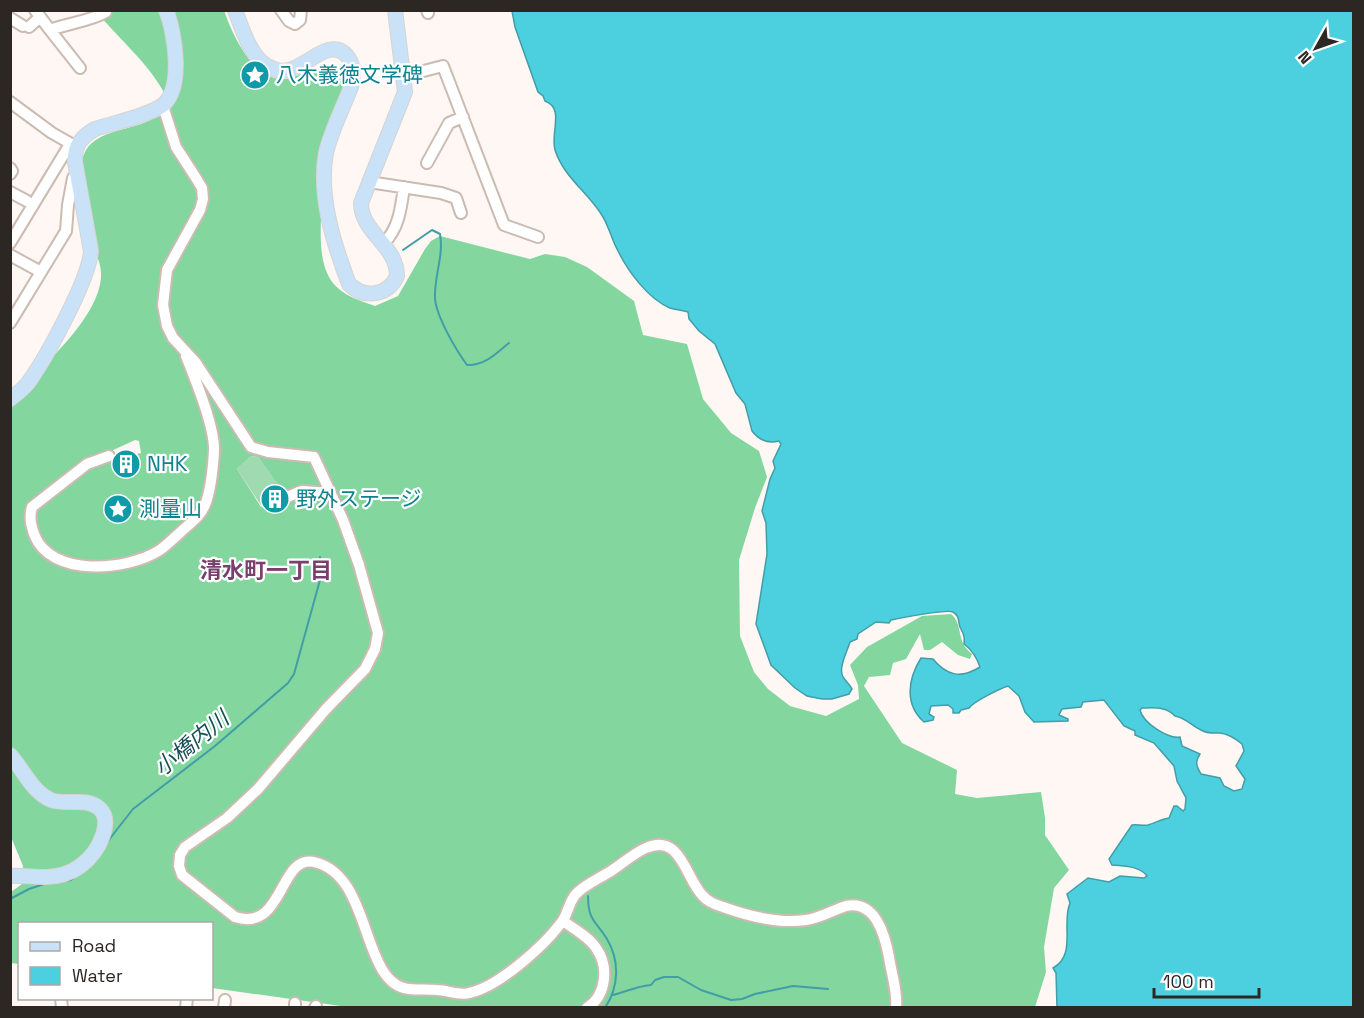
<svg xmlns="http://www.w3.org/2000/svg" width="1364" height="1018" font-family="'Space Grotesk','Noto Sans JP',sans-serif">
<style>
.green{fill:#a0dab1}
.forest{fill:#82d69e;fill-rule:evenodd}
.water{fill:#4cd0e0;stroke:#439da7;stroke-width:1.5;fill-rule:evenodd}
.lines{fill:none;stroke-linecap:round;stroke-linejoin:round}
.stream{stroke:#439da7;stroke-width:2}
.minor-casing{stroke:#cbbbb1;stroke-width:14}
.major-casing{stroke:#d5d4d3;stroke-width:16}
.minor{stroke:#fff;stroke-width:10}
.major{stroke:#c9e2f7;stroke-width:14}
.labels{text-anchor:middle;stroke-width:4.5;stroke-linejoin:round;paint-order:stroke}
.culture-label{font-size:21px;fill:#0d838f;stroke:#fff;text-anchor:start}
.neighbourhood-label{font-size:22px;font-weight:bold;fill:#79406e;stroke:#fff}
.water-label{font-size:22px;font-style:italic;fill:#164e55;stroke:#fff}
</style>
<rect width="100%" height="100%" fill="#fef7f3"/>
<!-- green -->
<path class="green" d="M 251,456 L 258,457 L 288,499 L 267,508 L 262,507 L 237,469 Z"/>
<!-- forest -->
<path class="forest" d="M 224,10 C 232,35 254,82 286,79 C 294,78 304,72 312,70 C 320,68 328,68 336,67 L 346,79 C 337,125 306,237 329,277 C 338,294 358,300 375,306 L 398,296 L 425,249 L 431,241 L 440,236 L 530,259 L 545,254 L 565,257 L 587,267 L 634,301 L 643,335 L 687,344 L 703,399 L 731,433 L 759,451 L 767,477 L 755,508 L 739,560 L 740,636 L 754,672 L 768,689 L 790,706 L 826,716 L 859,699 L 858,685 L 850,665 L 867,647 L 922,616 L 951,614 C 964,625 955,641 972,654 L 970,659 L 958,655 L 942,642 L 930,650 L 924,650 L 920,634 L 906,659 L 893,663 L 890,675 L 869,677 L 864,686 L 902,743 L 957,770 L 955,794 L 977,798 L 1041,792 L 1045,818 L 1045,835 L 1069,870 L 1054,888 L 1044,947 L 1046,972 L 1035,1007 L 355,1008 L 212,988 L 212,924 L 20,924 L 19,964 L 11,963 L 11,892 L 22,884 L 23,866 L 11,837 L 11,395 C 40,371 103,314 101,273 C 101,264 96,255 94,246 C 88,219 86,191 82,164 C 86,118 160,138 163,102 C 164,98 164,92 162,89 C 146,61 116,36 96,11 ZM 135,440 L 139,441 L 141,453 L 110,460 L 109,452 ZM 251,456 L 258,457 L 288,499 L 268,508 L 261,507 L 237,469 Z"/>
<!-- water -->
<path class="water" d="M 512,11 L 1353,11 L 1353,1007 L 1057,1007 L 1056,973 L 1053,968 C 1077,955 1061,923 1070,903 L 1067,894 L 1088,878 L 1109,882 L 1120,876 L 1144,878 L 1147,876 C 1140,866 1124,866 1112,865 L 1109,859 L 1132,825 C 1137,824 1142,826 1148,825 C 1156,823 1161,819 1169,818 L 1174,806 L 1177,806 L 1183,811 L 1185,809 L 1186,798 L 1177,781 L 1174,766 L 1154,743 L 1135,735 L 1135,731 L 1124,726 L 1104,700 L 1083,702 L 1081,707 L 1062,709 L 1059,715 L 1068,719 L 1068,721 L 1034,722 L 1025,712 L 1019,696 L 1008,686 C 999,689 973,702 969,708 L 961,710 L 959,713 L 953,713 L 953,709 L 948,705 L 931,706 L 929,714 L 934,717 L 933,720 L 924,722 C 904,704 908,679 921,658 L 933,659 C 947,676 961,679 980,667 C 977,658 972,650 964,644 C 965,636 963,633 960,627 C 958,622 960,616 953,612 C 947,609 900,618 891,620 L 889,623 L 876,622 L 858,634 L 857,639 L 850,642 C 847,652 838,668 843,677 C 846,682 850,684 852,689 L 849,694 L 832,699 L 822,699 L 807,696 L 795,688 L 771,665 L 756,624 L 767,554 L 766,523 L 762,511 L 770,479 L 775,468 L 773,461 L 781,444 L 779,441 C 768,444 759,440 752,431 L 745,404 L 736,393 L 715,344 L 699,331 L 689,319 L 688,312 C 682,310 676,310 670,308 C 648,299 628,271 618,251 C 612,240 609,227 603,217 C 589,193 564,178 555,150 C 550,134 565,108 545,101 L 543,96 L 538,92 L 515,27 ZM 1142,708 C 1154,708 1166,706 1175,716 C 1188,719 1190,725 1201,730 C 1208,734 1213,733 1220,733 C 1229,734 1236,739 1242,744 L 1244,751 L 1236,766 L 1245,779 L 1242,789 L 1234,791 L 1224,786 L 1220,778 L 1201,774 C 1196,766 1195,761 1200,754 L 1182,746 L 1180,737 C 1168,739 1143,723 1140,710 Z"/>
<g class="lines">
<!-- stream -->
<path class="stream" d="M 403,250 L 432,230 L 440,234 C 444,255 434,277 435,298 C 436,316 456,350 467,365 C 485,366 496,353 509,343
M 196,510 L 202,498
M 108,841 L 133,809 L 215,746 L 288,683 L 294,674 L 320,580 L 320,557
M 65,881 L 71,880 L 76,876
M 588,896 C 588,921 596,921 607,939 C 620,961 619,987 605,1008
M 10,899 L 29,889 L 47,883
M 613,995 C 624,992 642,985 651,985 L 655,980 L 664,977 L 678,977 L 701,990 L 731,1000 L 742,999 L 755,994 L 793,986 L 828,989"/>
<!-- minor casing -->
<g class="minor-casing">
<path id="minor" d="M 35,10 L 50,30 C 68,23 91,21 106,12
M 281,10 L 289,21 L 295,24 L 300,20 L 301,10
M 427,10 L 428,13
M 10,18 L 23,26
M 29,27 L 40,17
M 50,30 L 80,68
M 404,76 L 443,66 L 504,225 L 538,237
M 10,102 L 52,133 L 75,146
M 163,106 L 176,147 L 196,178 L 202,188 L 203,199 L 200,210 L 167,270 L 163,305 L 167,326 L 173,338 L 196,363 L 251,447 L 268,452 L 314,457 L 343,520 L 359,565 L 378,633 L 375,649 L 365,669 L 326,709 L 258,789 L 227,818 L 185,847 L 180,855 L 179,866 L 182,875 L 235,917 C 284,933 279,854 314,862 C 373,875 360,984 409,989 C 418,990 428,989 437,990 C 447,990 459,996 469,993 C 498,987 543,947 561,923 C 568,915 568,903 576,894 C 584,885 600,878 611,871 C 622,864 634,853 646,848 C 681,832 686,880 703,896 C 708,902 716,905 723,907 C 748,916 780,924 806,920 C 820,918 833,910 846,906 C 876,900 885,936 889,957 C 891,972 898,992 896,1008
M 427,163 L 449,123 L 463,117
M 10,168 L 12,171 L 10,174
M 369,182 L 441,193 L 456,198 L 461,213
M 10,192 L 27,201
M 10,243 L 70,144
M 384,243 C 399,228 401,208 404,187
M 10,255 L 41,272
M 10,323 L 66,231 L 68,205 L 73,178 L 77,173
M 109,456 L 87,464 L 32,507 C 29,517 31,525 34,534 C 50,578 127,571 160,550 C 168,544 176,536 184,529 C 192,522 201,515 205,505 C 211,490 213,468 214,451 C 215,427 195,379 186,356
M 287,497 L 302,491 L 331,493
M 563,921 C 574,929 589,937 596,948 C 609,966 607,995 587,1008
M 61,998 L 62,1008
M 186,1008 L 187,998
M 224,1008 L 225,1000
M 295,1008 L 295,1003
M 315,1008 L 316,1006"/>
</g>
<!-- major casing -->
<g class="major-casing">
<path id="major" d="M 235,10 C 242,28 250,56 267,66 C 274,70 281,72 289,70 C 306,67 331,36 347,56 C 355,65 353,77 351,87 C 343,108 331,131 326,153 C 318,195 334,245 349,284 C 364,299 388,296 397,276 C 397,245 361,233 361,203 L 405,92 L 395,10
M 10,399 C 17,394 23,389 28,383 C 46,358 89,280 91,251 L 75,162 C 74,146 81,137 95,129 C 116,122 141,118 160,107 C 185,92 175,32 166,10
M 10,755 C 23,769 32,792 51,800 C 66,806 86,796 100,809 C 107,816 106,826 103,835 C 94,861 71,878 43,877 C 32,877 22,875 10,876"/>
</g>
<!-- minor -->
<use href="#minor" class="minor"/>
<!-- major -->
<use href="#major" class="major"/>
</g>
<!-- icons -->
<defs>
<g id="sight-disc" transform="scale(1.5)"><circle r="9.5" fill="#0f9aa8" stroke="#fff"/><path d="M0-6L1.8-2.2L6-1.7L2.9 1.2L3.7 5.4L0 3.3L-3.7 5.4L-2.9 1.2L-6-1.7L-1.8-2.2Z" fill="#fff"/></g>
<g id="building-disc" transform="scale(1.5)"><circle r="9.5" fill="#0f9aa8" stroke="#fff"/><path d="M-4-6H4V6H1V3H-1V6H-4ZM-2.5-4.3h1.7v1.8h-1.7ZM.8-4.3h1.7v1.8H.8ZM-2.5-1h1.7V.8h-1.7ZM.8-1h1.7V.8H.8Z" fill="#fff"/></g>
</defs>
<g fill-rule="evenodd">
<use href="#sight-disc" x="255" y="75"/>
<use href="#building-disc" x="126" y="464"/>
<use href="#building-disc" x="275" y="499"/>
<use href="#sight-disc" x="118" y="509"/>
</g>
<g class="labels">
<!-- culture labels -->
<g class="culture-label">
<text x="276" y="82">八木義徳文学碑</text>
<text x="147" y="471">NHK</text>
<text x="296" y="506">野外ステージ</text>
<text x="139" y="516">測量山</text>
</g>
<!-- neighbourhood labels -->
<g class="neighbourhood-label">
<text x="266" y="578">清水町一丁目</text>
</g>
<!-- water labels -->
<g class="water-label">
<text transform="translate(191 743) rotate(-39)" y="8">小橋内川</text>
</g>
</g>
<!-- border -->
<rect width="1364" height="1018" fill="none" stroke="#2d2723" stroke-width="24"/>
<!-- legend -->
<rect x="18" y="922" width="195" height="78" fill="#ffffff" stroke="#aba9a7" stroke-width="1.5"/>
<rect x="30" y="942" width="30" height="9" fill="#c9e2f7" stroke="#aba9a7" stroke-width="1.5"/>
<text x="72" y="952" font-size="18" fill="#2d2723">Road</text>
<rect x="30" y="967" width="30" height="18" fill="#4cd0e0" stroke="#aba9a7" stroke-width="1.5"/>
<text x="72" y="982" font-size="18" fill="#2d2723">Water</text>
<!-- north arrow -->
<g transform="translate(1316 48) rotate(230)" stroke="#ffffff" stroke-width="4.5" paint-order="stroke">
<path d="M0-4.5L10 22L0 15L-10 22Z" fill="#2d2723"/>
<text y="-9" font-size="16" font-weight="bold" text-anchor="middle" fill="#2d2723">N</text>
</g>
<!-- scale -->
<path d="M1154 988v9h105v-9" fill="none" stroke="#2d2723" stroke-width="3"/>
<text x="1163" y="988" font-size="18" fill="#2d2723" stroke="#ffffff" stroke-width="4.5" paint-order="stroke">100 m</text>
</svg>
